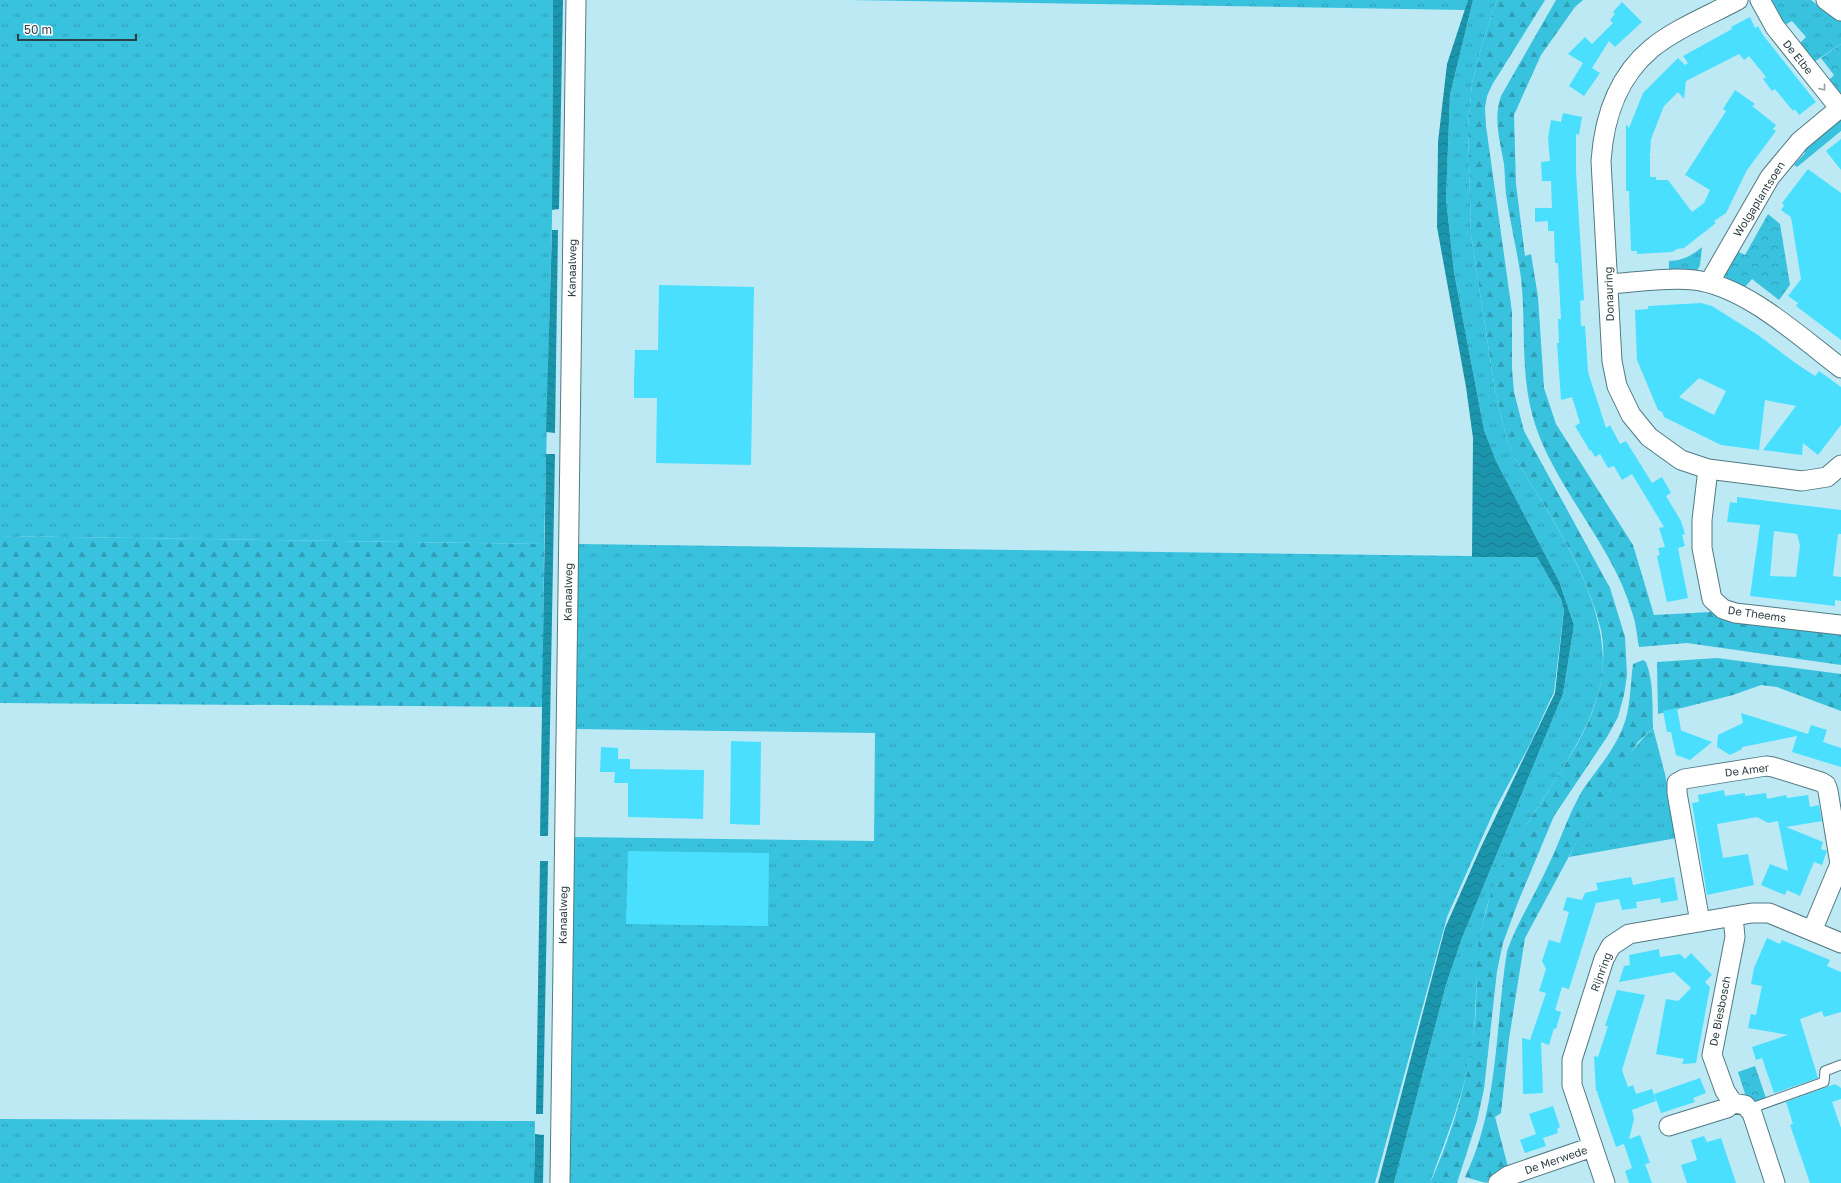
<svg xmlns="http://www.w3.org/2000/svg" width="1841" height="1183" font-family="'Golos Text',sans-serif">
<style>
.grass{fill:url(#grass-tufts)}
.forest{fill:url(#forest-firs)}
.park{fill:url(#park-crowns)}
.water{fill:url(#water-waves)}
.building{fill:#4adffe;fill-rule:evenodd}
.lines{fill:none;stroke-linecap:round;stroke-linejoin:round}
.lane-casing{stroke:#517a84;stroke-width:11}
.street-casing{stroke:#517a84;stroke-width:21}
.lane{stroke:#fff;stroke-width:9}
.street{stroke:#fff;stroke-width:19}
.oneway{stroke:#969fa2}
.labels{text-anchor:middle;stroke-width:4;stroke-linejoin:round;paint-order:stroke}
.street-label{font-size:11px;fill:#2d3f44;stroke:#fff}
</style>
<defs>
<pattern id="grass-tufts" width="24" height="20" patternUnits="userSpaceOnUse"><rect width="24" height="20" fill="#38c2de"/><path d="M3 7l-1-3M5 7V3M7 7l1-3M15 17l-1-3M17 17v-4M19 17l1-3" fill="none" stroke="#309fb6"/></pattern>
<pattern id="forest-firs" width="22" height="20" patternUnits="userSpaceOnUse"><rect width="22" height="20" fill="#38c2de"/><path d="M5 1l3.5 6h-7zM16 11l3.5 6h-7z" fill="#309fb6"/></pattern>
<pattern id="park-crowns" width="20" height="18" patternUnits="userSpaceOnUse"><rect width="20" height="18" fill="#38c2de"/><path d="M2 6a3 3 0 1 1 6 0M12 15a3 3 0 1 1 6 0" fill="none" stroke="#309fb6"/></pattern>
<pattern id="water-waves" width="16" height="10" patternUnits="userSpaceOnUse"><rect width="16" height="10" fill="#1b95ac"/><path d="M0 5q4-4 8 0t8 0" fill="none" stroke="#187b8e"/></pattern>
</defs>
<rect width="100%" height="100%" fill="#bde9f5"/>
<!-- grass -->
<path class="grass" d="M 0,0 L 553,0 L 552,219 L 544,544 L 0,536 Z
M 849,0 L 1468,0 L 1465,10 Z
M 1473,0 L 1497,0 L 1483,41 L 1472,83 L 1468,127 L 1471,234 L 1495,390 L 1507,440 L 1515,458 C 1551,517 1611,603 1602,675 C 1597,711 1578,743 1559,774 C 1533,816 1503,856 1488,903 C 1473,950 1479,999 1472,1046 C 1465,1091 1448,1134 1432,1177 L 1430,1183 L 1394,1183 L 1446,985 L 1462,938 L 1563,694 L 1574,625 L 1559,581 L 1496,461 L 1484,430 L 1454,272 L 1446,199 L 1450,95 Z
M 1771,0 L 1811,0 L 1822,8 L 1841,17 L 1841,44 L 1811,64 L 1797,46 L 1806,37 L 1792,21 L 1781,27 Z
M 1841,119 L 1841,131 L 1797,167 L 1794,165 L 1805,153 L 1804,146 Z
M 1702,247 L 1700,265 L 1697,271 L 1669,273 L 1669,261 C 1682,261 1693,255 1702,247 Z
M 578,544 L 1537,557 L 1561,599 L 1564,610 L 1554,692 L 1529,746 L 1494,811 L 1447,917 L 1375,1183 L 568,1183 L 574,837 L 874,841 L 875,733 L 575,729 Z
M 1653,728 L 1665,774 L 1677,838 L 1569,857 C 1590,815 1619,760 1653,728 Z
M 0,1119 L 535,1121 L 534,1183 L 0,1183 Z"/>
<!-- forest -->
<path class="forest" d="M 1497,0 L 1545,0 L 1492,85 L 1487,96 L 1485,108 L 1486,126 L 1512,312 L 1512,369 L 1514,392 L 1524,431 L 1610,588 L 1625,637 L 1627,675 L 1624,695 L 1618,717 L 1607,737 L 1554,816 L 1518,902 L 1503,943 L 1497,971 L 1484,1089 L 1477,1121 L 1457,1183 L 1430,1183 C 1453,1133 1469,1076 1475,1021 C 1477,1000 1476,979 1477,958 C 1478,941 1482,924 1487,908 C 1497,864 1526,827 1549,790 C 1562,768 1578,746 1588,722 C 1601,695 1607,659 1601,630 C 1586,568 1548,511 1515,458 L 1507,440 L 1495,390 L 1471,234 L 1468,127 L 1472,83 L 1483,41 Z
M 1556,0 L 1583,0 L 1575,7 L 1541,55 L 1514,115 L 1516,184 L 1525,256 L 1531,254 L 1538,297 L 1544,388 L 1556,424 L 1633,545 L 1654,615 L 1711,612 L 1720,616 L 1841,629 L 1841,665 L 1687,643 L 1639,647 C 1637,636 1636,623 1632,612 C 1613,548 1565,499 1540,438 C 1518,384 1527,334 1521,278 C 1517,250 1510,222 1506,194 C 1505,184 1505,174 1504,164 C 1500,141 1493,118 1501,96 Z
M 0,536 L 544,544 L 543,707 L 0,703 Z
M 1717,658 L 1841,674 L 1841,711 L 1777,687 L 1761,685 L 1733,695 L 1658,714 L 1657,662 Z
M 1643,660 L 1646,662 C 1654,682 1652,706 1653,728 L 1638,742 L 1610,785 L 1581,834 L 1525,938 L 1509,1039 L 1501,1113 L 1495,1117 L 1508,1167 L 1490,1178 L 1486,1183 L 1465,1177 C 1499,1107 1495,1027 1507,951 C 1518,921 1535,895 1548,866 C 1560,842 1568,815 1582,791 C 1596,770 1614,751 1623,727 C 1631,708 1630,685 1633,664 Z"/>
<!-- park -->
<path class="park" d="M 1841,44 L 1841,100 L 1826,83 L 1834,75 L 1821,58 Z
M 1768,214 L 1780,224 L 1790,285 L 1779,300 L 1752,279 L 1744,288 C 1716,276 1722,274 1737,251 L 1745,255 Z
M 1755,1066 L 1766,1098 L 1753,1103 L 1747,1100 L 1738,1072 Z"/>
<!-- water -->
<path class="water" d="M 553,0 L 563,0 L 559,209 L 552,210 Z
M 1468,0 L 1473,0 L 1450,95 L 1446,199 L 1454,272 L 1484,430 L 1496,461 L 1559,581 L 1574,625 L 1563,694 L 1462,938 L 1446,985 L 1394,1183 L 1378,1183 L 1445,928 L 1481,847 L 1555,693 L 1564,610 L 1561,599 L 1537,557 L 1472,557 L 1473,438 L 1466,387 L 1437,227 L 1438,142 L 1447,64 Z
M 552,230 L 558,230 L 555,433 L 546,432 Z
M 546,454 L 555,454 L 548,836 L 540,836 Z
M 540,861 L 548,861 L 543,1114 L 536,1114 Z
M 535,1134 L 544,1135 L 543,1183 L 534,1183 Z"/>
<!-- building -->
<path class="building" d="M 1622,2 L 1642,22 L 1615,47 L 1609,41 L 1592,68 L 1600,73 L 1584,96 L 1569,86 L 1583,63 L 1568,54 L 1585,37 L 1592,44 L 1613,23 L 1610,20 L 1615,14 L 1613,12 Z
M 1750,17 L 1755,28 L 1758,26 L 1763,35 L 1816,102 L 1799,115 L 1795,109 L 1793,111 L 1775,89 L 1772,91 L 1763,79 L 1766,77 L 1749,56 L 1744,60 L 1739,54 L 1686,81 L 1684,99 L 1678,92 L 1664,106 L 1651,139 L 1650,155 L 1648,153 L 1650,156 L 1650,177 L 1656,177 L 1656,180 L 1668,180 L 1692,212 L 1704,203 L 1710,190 L 1685,175 L 1726,111 L 1723,109 L 1735,90 L 1755,104 L 1752,106 L 1776,125 L 1773,129 L 1776,131 L 1747,170 L 1726,213 L 1714,221 L 1716,223 L 1684,248 L 1677,249 L 1672,252 L 1637,254 L 1637,251 L 1631,251 L 1629,191 L 1626,191 L 1626,124 L 1629,128 L 1643,93 L 1678,58 L 1685,65 L 1688,63 L 1683,56 L 1732,29 L 1731,27 Z
M 1563,113 L 1582,117 L 1579,135 L 1576,134 L 1576,171 L 1584,300 L 1580,301 L 1581,326 L 1585,326 L 1588,372 L 1606,428 L 1610,425 L 1620,444 L 1626,441 L 1652,483 L 1662,477 L 1671,493 L 1666,496 L 1681,521 L 1685,534 L 1682,535 L 1685,546 L 1678,548 L 1688,598 L 1667,602 L 1657,556 L 1660,555 L 1658,548 L 1665,547 L 1659,528 L 1664,527 L 1632,474 L 1622,480 L 1614,466 L 1608,468 L 1600,454 L 1595,457 L 1591,450 L 1590,451 L 1575,426 L 1580,423 L 1572,397 L 1561,400 L 1557,343 L 1559,343 L 1558,319 L 1561,319 L 1558,263 L 1555,263 L 1554,231 L 1548,231 L 1548,221 L 1535,222 L 1535,208 L 1552,208 L 1551,181 L 1542,181 L 1541,162 L 1550,161 L 1548,138 L 1551,120 L 1561,122 Z
M 1841,139 L 1841,170 L 1826,151 Z
M 1808,169 L 1841,193 L 1841,340 L 1796,306 L 1798,303 L 1788,296 L 1801,279 L 1791,217 L 1781,210 L 1784,206 L 1782,203 Z
M 659,285 L 754,287 L 751,465 L 656,463 L 657,398 L 634,398 L 634,381 L 635,350 L 658,350 Z
M 1701,303 L 1712,306 L 1758,335 L 1794,362 L 1815,376 L 1819,371 L 1841,387 L 1841,425 L 1818,455 L 1803,443 L 1802,455 L 1763,450 L 1796,406 L 1765,400 L 1759,450 L 1721,445 L 1664,417 L 1662,412 L 1658,410 L 1637,360 L 1635,310 L 1648,309 L 1648,306 ZM 1699,378 L 1726,391 L 1714,415 L 1679,397 Z
M 1737,497 L 1841,510 L 1841,534 L 1838,534 L 1833,576 L 1841,577 L 1841,601 L 1835,600 L 1835,606 L 1750,596 L 1760,525 L 1727,522 L 1730,502 L 1737,503 ZM 1774,531 L 1797,534 L 1800,545 L 1796,577 L 1770,576 Z
M 1677,708 L 1681,730 L 1680,730 L 1712,742 L 1690,760 L 1676,755 L 1671,732 L 1667,732 L 1663,711 Z
M 1741,713 L 1808,734 L 1811,725 L 1827,730 L 1823,742 L 1841,748 L 1841,767 L 1792,752 L 1797,736 L 1742,747 L 1742,749 L 1730,755 L 1717,747 L 1718,735 L 1743,723 Z
M 731,741 L 761,742 L 760,825 L 730,824 Z
M 601,747 L 618,748 L 618,759 L 630,759 L 630,769 L 704,770 L 703,819 L 628,817 L 628,783 L 614,783 L 615,772 L 600,772 Z
M 1724,790 L 1725,796 L 1745,793 L 1745,796 L 1766,793 L 1767,799 L 1786,795 L 1787,798 L 1808,795 L 1810,807 L 1819,805 L 1822,821 L 1786,827 L 1823,842 L 1821,849 L 1827,851 L 1822,865 L 1814,862 L 1800,896 L 1787,890 L 1785,895 L 1761,885 L 1770,864 L 1788,871 L 1778,821 L 1768,823 L 1757,817 L 1717,824 L 1723,858 L 1748,854 L 1754,885 L 1707,895 L 1692,803 L 1699,802 L 1698,795 Z
M 628,851 L 769,853 L 768,926 L 626,924 Z
M 1631,877 L 1633,885 L 1674,877 L 1678,900 L 1661,903 L 1660,898 L 1636,902 L 1637,908 L 1622,910 L 1619,899 L 1596,903 L 1569,989 L 1562,987 L 1555,1010 L 1561,1012 L 1556,1029 L 1554,1028 L 1549,1045 L 1541,1042 L 1543,1093 L 1523,1094 L 1522,1038 L 1530,1040 L 1546,993 L 1539,991 L 1546,969 L 1542,961 L 1549,940 L 1560,943 L 1569,912 L 1563,910 L 1567,897 L 1582,900 L 1585,893 L 1598,890 L 1596,883 Z
M 1767,938 L 1780,944 L 1782,940 L 1830,960 L 1827,966 L 1841,972 L 1841,1012 L 1824,1017 L 1822,1011 L 1800,1019 L 1818,1078 L 1774,1093 L 1762,1058 L 1756,1060 L 1752,1047 L 1788,1035 L 1748,1028 L 1751,1014 L 1756,1015 L 1762,986 L 1751,984 L 1754,968 Z
M 1659,949 L 1660,957 L 1680,954 L 1685,959 L 1691,953 L 1712,975 L 1705,982 L 1710,987 L 1696,1063 L 1682,1064 L 1684,1059 L 1656,1054 L 1666,999 L 1678,1001 L 1691,988 L 1674,972 L 1619,982 L 1624,966 L 1630,965 L 1629,955 Z
M 1617,990 L 1645,995 L 1622,1070 L 1628,1087 L 1633,1085 L 1636,1094 L 1652,1089 L 1656,1101 L 1632,1110 L 1634,1119 L 1629,1139 L 1640,1135 L 1650,1163 L 1645,1164 L 1652,1183 L 1629,1183 L 1625,1171 L 1632,1168 L 1624,1144 L 1616,1147 L 1597,1092 L 1598,1091 L 1596,1091 L 1594,1056 L 1598,1057 L 1608,1026 L 1605,1026 Z
M 1700,1078 L 1706,1093 L 1693,1098 L 1695,1102 L 1661,1113 L 1654,1094 Z
M 1835,1084 L 1841,1088 L 1841,1099 L 1832,1102 L 1841,1128 L 1841,1183 L 1810,1183 L 1790,1125 L 1793,1124 L 1786,1102 Z
M 1553,1106 L 1560,1127 L 1557,1129 L 1558,1133 L 1543,1138 L 1546,1146 L 1525,1153 L 1520,1140 L 1536,1134 L 1529,1114 Z
M 1704,1136 L 1707,1142 L 1721,1138 L 1736,1183 L 1687,1183 L 1681,1165 L 1697,1160 L 1691,1140 Z"/>
<g class="lines">
<!-- lane casing -->
<g class="lane-casing">
<path id="lane" d="M 1749,1109 L 1824,1082 L 1825,1071 L 1841,1065"/>
</g>
<!-- street casing -->
<g class="street-casing">
<path id="street" d="M 1738,0 C 1712,14 1675,29 1652,48 C 1617,77 1604,117 1601,161 L 1612,361 L 1617,386 L 1631,415 L 1649,437 L 1681,460 L 1708,469 L 1802,481 L 1827,477 L 1841,465
M 1760,0 L 1775,27 L 1841,110
M 1826,0 L 1841,11
M 1709,283 L 1770,177 L 1800,141 L 1841,107
M 1609,284 C 1637,282 1667,277 1694,280 C 1746,286 1800,337 1841,368
M 1708,469 L 1702,520 L 1702,548 L 1712,599 L 1723,609 L 1735,613 L 1841,625
M 1733,916 L 1735,937 L 1712,1055 L 1725,1091 L 1733,1103
M 1700,922 L 1677,793 L 1677,783 L 1684,779 L 1766,766 L 1773,767 L 1821,782 L 1826,785 L 1828,791 L 1840,864 L 1812,931
M 1669,1126 L 1727,1108 L 1733,1103 L 1745,1105 L 1752,1113 L 1775,1183
M 560,1183 L 576,0
M 1498,1183 L 1508,1176 L 1592,1147
M 1605,1183 L 1572,1085 L 1572,1060 L 1604,959 L 1611,946 L 1629,934 L 1752,913 L 1769,913 L 1841,943"/>
</g>
<!-- lane -->
<use href="#lane" class="lane"/>
<!-- street -->
<use href="#street" class="street"/>
</g>
<!-- one-way arrows -->
<defs><path id="oneway-chevron" d="M-2-3.5L2.5 0L-2 3.5" fill="none" stroke-width="1.6" stroke-linecap="round" stroke-linejoin="round"/></defs>
<use class="oneway" href="#oneway-chevron" transform="translate(1823 88) rotate(52)"/>
<g class="labels">
<!-- street labels -->
<g class="street-label">
<text transform="translate(1798 57) rotate(51)" y="4">De Elbe</text>
<text transform="translate(1759 199) rotate(-58)" y="4">Wolgaplantsoen</text>
<text transform="translate(572 268) rotate(-89)" y="4">Kanaalweg</text>
<text transform="translate(1609 294) rotate(-92)" y="4">Donauring</text>
<text transform="translate(568 592) rotate(-89)" y="4">Kanaalweg</text>
<text transform="translate(1757 614) rotate(8)" y="4">De Theems</text>
<text transform="translate(1747 770) rotate(-7)" y="4">De Amer</text>
<text transform="translate(563 915) rotate(-89)" y="4">Kanaalweg</text>
<text transform="translate(1601 972) rotate(-70)" y="4">Rijnring</text>
<text transform="translate(1720 1011) rotate(-79)" y="4">De Biesbosch</text>
<text transform="translate(1556 1160) rotate(-19)" y="4">De Merwede</text>
</g>
</g>
<!-- scale -->
<path d="M18 34v6h118v-6" fill="none" stroke="#2d3f44" stroke-width="2"/>
<text x="24" y="34" font-size="12" fill="#2d3f44" stroke="#ffffff" stroke-width="3" paint-order="stroke">50 m</text>
</svg>
